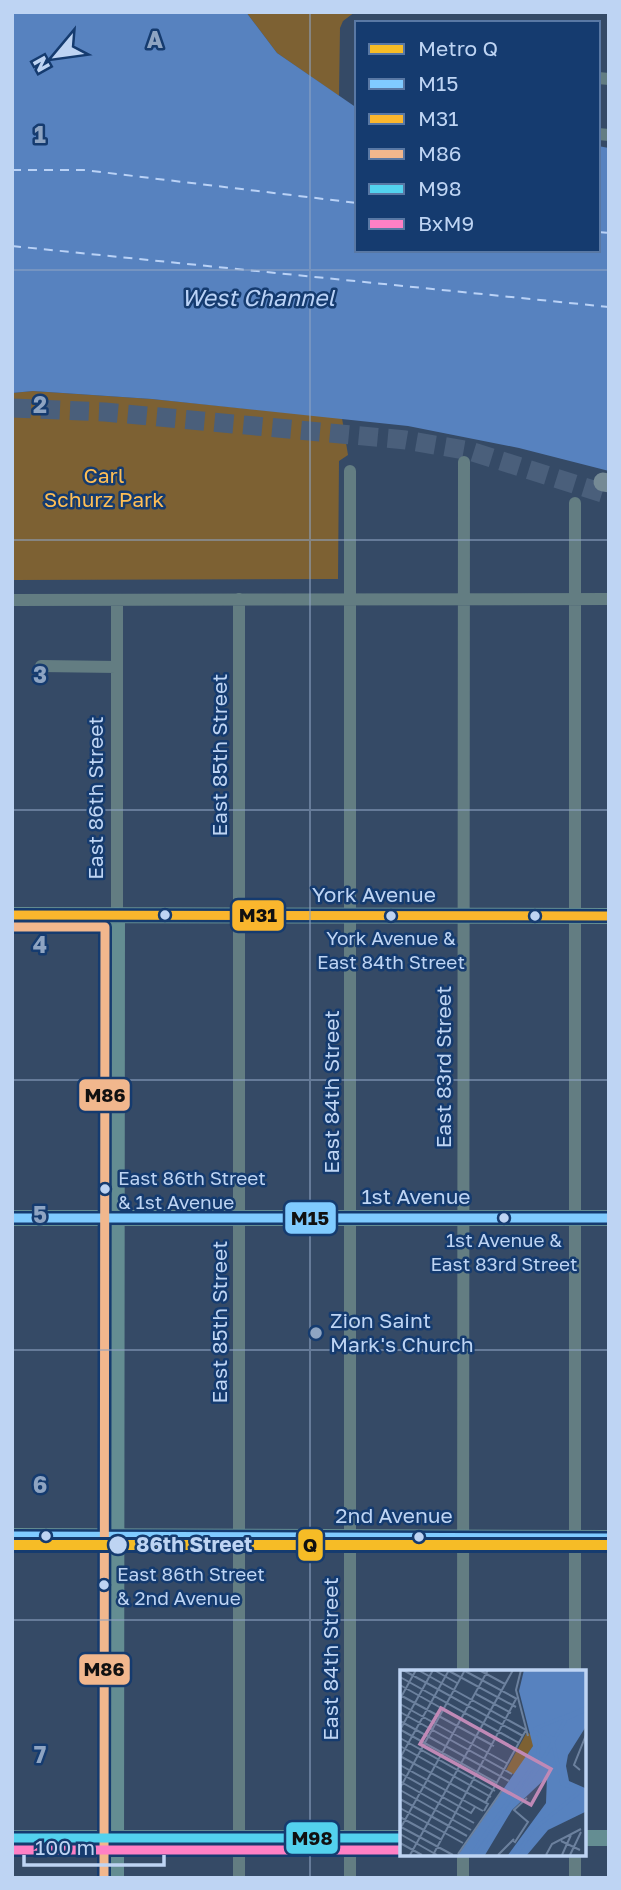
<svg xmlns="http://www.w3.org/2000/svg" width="621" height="1890" font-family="'Golos Text',sans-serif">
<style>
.green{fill:#7d6133}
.water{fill:#5782bf}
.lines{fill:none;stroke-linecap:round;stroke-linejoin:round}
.ferry{stroke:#bad2f6;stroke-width:2;stroke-dasharray:9 7;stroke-linecap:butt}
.highway-tunnel{stroke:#4a5f7b;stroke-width:19;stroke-dasharray:19 10;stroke-linecap:butt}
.minor{stroke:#637d82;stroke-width:12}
.major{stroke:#648d92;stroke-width:16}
.highway{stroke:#758a95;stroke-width:19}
.bus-1-casing{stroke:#153b6f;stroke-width:14}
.bus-2-casing{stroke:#153b6f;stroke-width:14}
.bus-3-casing{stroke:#153b6f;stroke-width:14}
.bus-4-casing{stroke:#153b6f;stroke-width:14}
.bus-5-casing{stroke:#153b6f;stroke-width:14}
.bus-1{stroke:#80cbff;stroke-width:9}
.bus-2{stroke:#fab62d;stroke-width:9}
.bus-3{stroke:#f1b78d;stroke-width:9}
.bus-4{stroke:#53d2ee;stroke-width:9}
.bus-5{stroke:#ff80c5;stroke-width:9}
.metro-1-casing{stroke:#153b6f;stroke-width:16}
.metro-1{stroke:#f6bc26;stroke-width:10}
.grid{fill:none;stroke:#8ea4c2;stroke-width:2;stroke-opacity:0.55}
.bus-dot{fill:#bed4f3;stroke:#153b6f;stroke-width:2.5}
.poi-dot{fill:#8ea4c2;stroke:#153b6f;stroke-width:2.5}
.labels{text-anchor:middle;stroke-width:5;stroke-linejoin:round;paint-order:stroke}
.bus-label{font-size:19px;fill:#bed4f3;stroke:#153b6f}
.park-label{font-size:21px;fill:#febe55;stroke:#153b6f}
.street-label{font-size:21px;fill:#bed4f3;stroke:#153b6f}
.poi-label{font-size:21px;fill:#bed4f3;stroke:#153b6f;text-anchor:start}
.stop-label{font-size:21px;font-weight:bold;fill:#bed4f3;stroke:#153b6f;text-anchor:start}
.water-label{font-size:23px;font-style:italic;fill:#bad2f6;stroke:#153b6f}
.inset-river{fill:none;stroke:#5782bf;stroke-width:3.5}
.inset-road{fill:none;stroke:#6c819e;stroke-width:2}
.view{fill:#c089b6;fill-opacity:0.15;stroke:#c089b6;stroke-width:3.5}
.inset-edge{fill:none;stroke:#bed4f3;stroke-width:3.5}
.grid-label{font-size:23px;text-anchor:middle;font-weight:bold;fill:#8ea4c2;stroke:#153b6f;stroke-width:5;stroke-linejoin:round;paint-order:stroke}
.line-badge{stroke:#153b6f;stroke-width:2.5}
.pale-badge-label{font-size:19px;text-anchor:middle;font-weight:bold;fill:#111}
</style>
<rect width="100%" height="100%" fill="#354a66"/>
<!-- green -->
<path class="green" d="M 246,12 L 355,12 L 343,21 L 340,28 L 339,96 L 277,53 Z
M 33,391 L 152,399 L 342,418 L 348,455 L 339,461 L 338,579 L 12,580 L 12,393 Z"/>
<!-- water -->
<path class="water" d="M 12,12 L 246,12 L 277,53 L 357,108 L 357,250 L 598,250 L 598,146 L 609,148 L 609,471 L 519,448 L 408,426 L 152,399 L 33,391 L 12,393 Z"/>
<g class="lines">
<!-- ferry -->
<path class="ferry" d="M 12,170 L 84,170 L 357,203
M 598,232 L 609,233
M 12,246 L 609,307"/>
<!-- highway-tunnel -->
<path class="highway-tunnel" d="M 12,408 L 105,412 L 406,440 L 470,451 L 609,495"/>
<!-- minor -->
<path class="minor" d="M 598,78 L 609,79
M 598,134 L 609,135
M 575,503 L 575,1671
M 12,600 L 609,599
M 117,600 L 117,915
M 41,666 L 117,667
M 463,1671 L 464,462
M 239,1878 L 239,599
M 350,1878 L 350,471
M 463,1878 L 463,1853
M 575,1878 L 575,1853"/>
<!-- major -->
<path class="major" d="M 12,915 L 609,916
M 12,1218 L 609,1218
M 12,1536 L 609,1538
M 12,1838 L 402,1838
M 584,1838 L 609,1838
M 116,1878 L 117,915"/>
<!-- highway -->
<path class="highway" d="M 603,482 L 609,483"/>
<!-- bus-1 casing -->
<g class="bus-1-casing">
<path id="bus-1" d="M 12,1218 L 609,1218
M 12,1536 L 609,1538"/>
</g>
<!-- bus-2 casing -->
<g class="bus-2-casing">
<path id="bus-2" d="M 12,915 L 609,916"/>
</g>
<!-- bus-3 casing -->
<g class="bus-3-casing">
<path id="bus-3" d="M 12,927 L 105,927 L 104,1878"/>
</g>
<!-- bus-4 casing -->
<g class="bus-4-casing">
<path id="bus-4" d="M 12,1838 L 402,1838"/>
</g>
<!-- bus-5 casing -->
<g class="bus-5-casing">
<path id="bus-5" d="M 12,1850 L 402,1850"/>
</g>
<!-- bus-1 -->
<use href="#bus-1" class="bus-1"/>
<!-- bus-2 -->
<use href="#bus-2" class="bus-2"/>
<!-- bus-3 -->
<use href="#bus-3" class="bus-3"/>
<!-- bus-4 -->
<use href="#bus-4" class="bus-4"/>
<!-- bus-5 -->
<use href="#bus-5" class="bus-5"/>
<!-- metro-1 casing -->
<g class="metro-1-casing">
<path id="metro-1" d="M 12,1545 L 609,1545"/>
</g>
<!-- metro-1 -->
<use href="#metro-1" class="metro-1"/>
</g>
<!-- grid -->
<path class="grid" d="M 310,12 L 310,1878M 12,270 L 609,270M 12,540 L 609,540M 12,810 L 609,810M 12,1080 L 609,1080M 12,1350 L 609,1350M 12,1620 L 609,1620"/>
<!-- markers -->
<g class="bus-dot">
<circle cx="165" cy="915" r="6"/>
<circle cx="391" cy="916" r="6"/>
<circle cx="535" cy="916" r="6"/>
<circle cx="105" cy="1189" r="6"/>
<circle cx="504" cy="1218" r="6"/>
<circle cx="46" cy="1536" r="6"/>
<circle cx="419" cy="1537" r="6"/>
<circle cx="118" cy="1545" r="10"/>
<circle cx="104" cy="1585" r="6"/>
</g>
<circle class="poi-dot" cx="316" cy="1333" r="7"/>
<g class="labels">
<!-- bus labels -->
<g class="bus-label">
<text x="391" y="945">York Avenue &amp;<tspan x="391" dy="24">East 84th Street</tspan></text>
<text x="118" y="1185" text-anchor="start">East 86th Street<tspan x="118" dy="24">&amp; 1st Avenue</tspan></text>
<text x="504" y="1247">1st Avenue &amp;<tspan x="504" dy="24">East 83rd Street</tspan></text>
<text x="117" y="1581" text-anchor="start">East 86th Street<tspan x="117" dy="24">&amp; 2nd Avenue</tspan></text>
</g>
<!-- park labels -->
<g class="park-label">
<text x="104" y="483">Carl<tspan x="104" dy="24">Schurz Park</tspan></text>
</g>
<!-- street labels -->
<g class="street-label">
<text transform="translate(220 755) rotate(-90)" y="7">East 85th Street</text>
<text transform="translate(96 798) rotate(-90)" y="7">East 86th Street</text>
<text x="374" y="902">York Avenue</text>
<text transform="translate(444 1067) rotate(-90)" y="7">East 83rd Street</text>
<text transform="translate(332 1092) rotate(-90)" y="7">East 84th Street</text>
<text x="416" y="1204">1st Avenue</text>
<text transform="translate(220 1322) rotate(-90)" y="7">East 85th Street</text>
<text x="394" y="1523">2nd Avenue</text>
<text transform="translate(331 1659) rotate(-90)" y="7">East 84th Street</text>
</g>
<!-- poi labels -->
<g class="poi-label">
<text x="330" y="1328">Zion Saint<tspan x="330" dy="24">Mark's Church</tspan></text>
</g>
<!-- stop labels -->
<g class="stop-label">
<text x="136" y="1552">86th Street</text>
</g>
<!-- water labels -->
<g class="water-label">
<text x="258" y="306">West Channel</text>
</g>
</g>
<!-- overview -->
<g transform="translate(400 1670)">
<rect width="186" height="186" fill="#354a66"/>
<path d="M 127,62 L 133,66 L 133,76 L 115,105 L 106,100 Z" fill="#7d6133"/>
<path d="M 124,0 L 185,0 L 185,58 L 168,85 L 166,96 L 169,111 L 185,118 L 185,142 L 148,160 L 127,185 L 108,185 L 146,133 L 147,107 L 112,140 L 85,185 L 58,185 L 133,76 L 119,21 Z" fill="#5782bf"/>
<path class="inset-river" d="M 137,58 L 152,68 L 162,114 L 182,120M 134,59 L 186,38M 71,185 L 137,90 L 140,66 L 133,60M 76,185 L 138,98 L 166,49 L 186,40M 116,185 L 134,159 L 182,120"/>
<path class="inset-road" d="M 3,0 L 123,66M 18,0 L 126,60 L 86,132M 34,0 L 57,13M 79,0 L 105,14M 121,0 L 116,20 L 128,66M 49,1 L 116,37M 65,1 L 117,29M 0,7 L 119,73M 0,15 L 116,80M 76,24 L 111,43M 0,25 L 94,76M 0,29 L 16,0M 0,34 L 108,94M 0,42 L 112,104M 0,51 L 109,111M 0,60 L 33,0M 1,60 L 97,113M 0,68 L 95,121M 0,76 L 91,127M 0,86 L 88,134 L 84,141M 0,88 L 49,0M 0,95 L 83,141M 180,100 L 174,95 L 186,65M 0,103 L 71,143 L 75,137M 1,112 L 74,153M 0,118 L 65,0M 0,120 L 71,160M 0,129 L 67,166M 0,138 L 63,173M 0,147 L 42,170M 1,157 L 53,185M 0,159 L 88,0M 0,164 L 37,185M 112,170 L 115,172 L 128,152 L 114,140 L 127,128M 161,171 L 180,180M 0,173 L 22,185M 58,184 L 103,119M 10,185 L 113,0M 33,185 L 116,29M 98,185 L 114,169M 146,185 L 152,174 L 181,159M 162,185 L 171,165M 170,185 L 181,162"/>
<path class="view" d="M 41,38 L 151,99 L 131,135 L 20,74 Z"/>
<rect width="186" height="186" class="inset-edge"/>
</g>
<g class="grid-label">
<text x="155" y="48">A</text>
<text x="40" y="143">1</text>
<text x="40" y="413">2</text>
<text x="40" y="683">3</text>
<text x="40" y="953">4</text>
<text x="40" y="1223">5</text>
<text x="40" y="1493">6</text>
<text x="40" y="1763">7</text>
</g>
<g class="line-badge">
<rect x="231" y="899" width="54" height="33" rx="7" fill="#fab62d"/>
<rect x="78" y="1078" width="53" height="34" rx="7" fill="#f1b78d"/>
<rect x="284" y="1201" width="53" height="34" rx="7" fill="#80cbff"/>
<rect x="297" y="1528" width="27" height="34" rx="7" fill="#f6bc26"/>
<rect x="78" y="1653" width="53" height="33" rx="7" fill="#f1b78d"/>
<rect x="285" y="1821" width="54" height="34" rx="7" fill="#53d2ee"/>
</g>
<g class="pale-badge-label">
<text x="258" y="922">M31</text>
<text x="105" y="1102">M86</text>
<text x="310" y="1225">M15</text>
<text x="310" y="1552">Q</text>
<text x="104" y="1676">M86</text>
<text x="312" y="1845">M98</text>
</g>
<!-- border -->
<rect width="621" height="1890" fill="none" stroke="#bed4f3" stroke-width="28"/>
<!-- legend -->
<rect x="355" y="21" width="245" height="231" fill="#153b6f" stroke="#5978a4" stroke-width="2"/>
<rect x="369" y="44" width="35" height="10" fill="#f6bc26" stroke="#5978a4" stroke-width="2"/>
<text x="418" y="56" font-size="21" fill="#bed4f3">Metro Q</text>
<rect x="369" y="79" width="35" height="10" fill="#80cbff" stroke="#5978a4" stroke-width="2"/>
<text x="418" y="91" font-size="21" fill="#bed4f3">M15</text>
<rect x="369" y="114" width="35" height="10" fill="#fab62d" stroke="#5978a4" stroke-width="2"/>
<text x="418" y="126" font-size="21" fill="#bed4f3">M31</text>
<rect x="369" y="149" width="35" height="10" fill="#f1b78d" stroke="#5978a4" stroke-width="2"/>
<text x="418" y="161" font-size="21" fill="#bed4f3">M86</text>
<rect x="369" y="184" width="35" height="10" fill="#53d2ee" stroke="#5978a4" stroke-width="2"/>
<text x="418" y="196" font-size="21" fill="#bed4f3">M98</text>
<rect x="369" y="219" width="35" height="10" fill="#ff80c5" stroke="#5978a4" stroke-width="2"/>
<text x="418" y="231" font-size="21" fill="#bed4f3">BxM9</text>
<!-- north arrow -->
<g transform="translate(56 56) rotate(241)" stroke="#153b6f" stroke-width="5" paint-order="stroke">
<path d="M0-5L12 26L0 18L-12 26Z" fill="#bed4f3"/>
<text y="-10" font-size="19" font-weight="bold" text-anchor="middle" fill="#bed4f3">N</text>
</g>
<!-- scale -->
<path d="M24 1855v10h140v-10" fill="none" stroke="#bed4f3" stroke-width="3.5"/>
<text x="35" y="1855" font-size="21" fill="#bed4f3" stroke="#153b6f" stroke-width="5" paint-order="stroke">100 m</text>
</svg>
